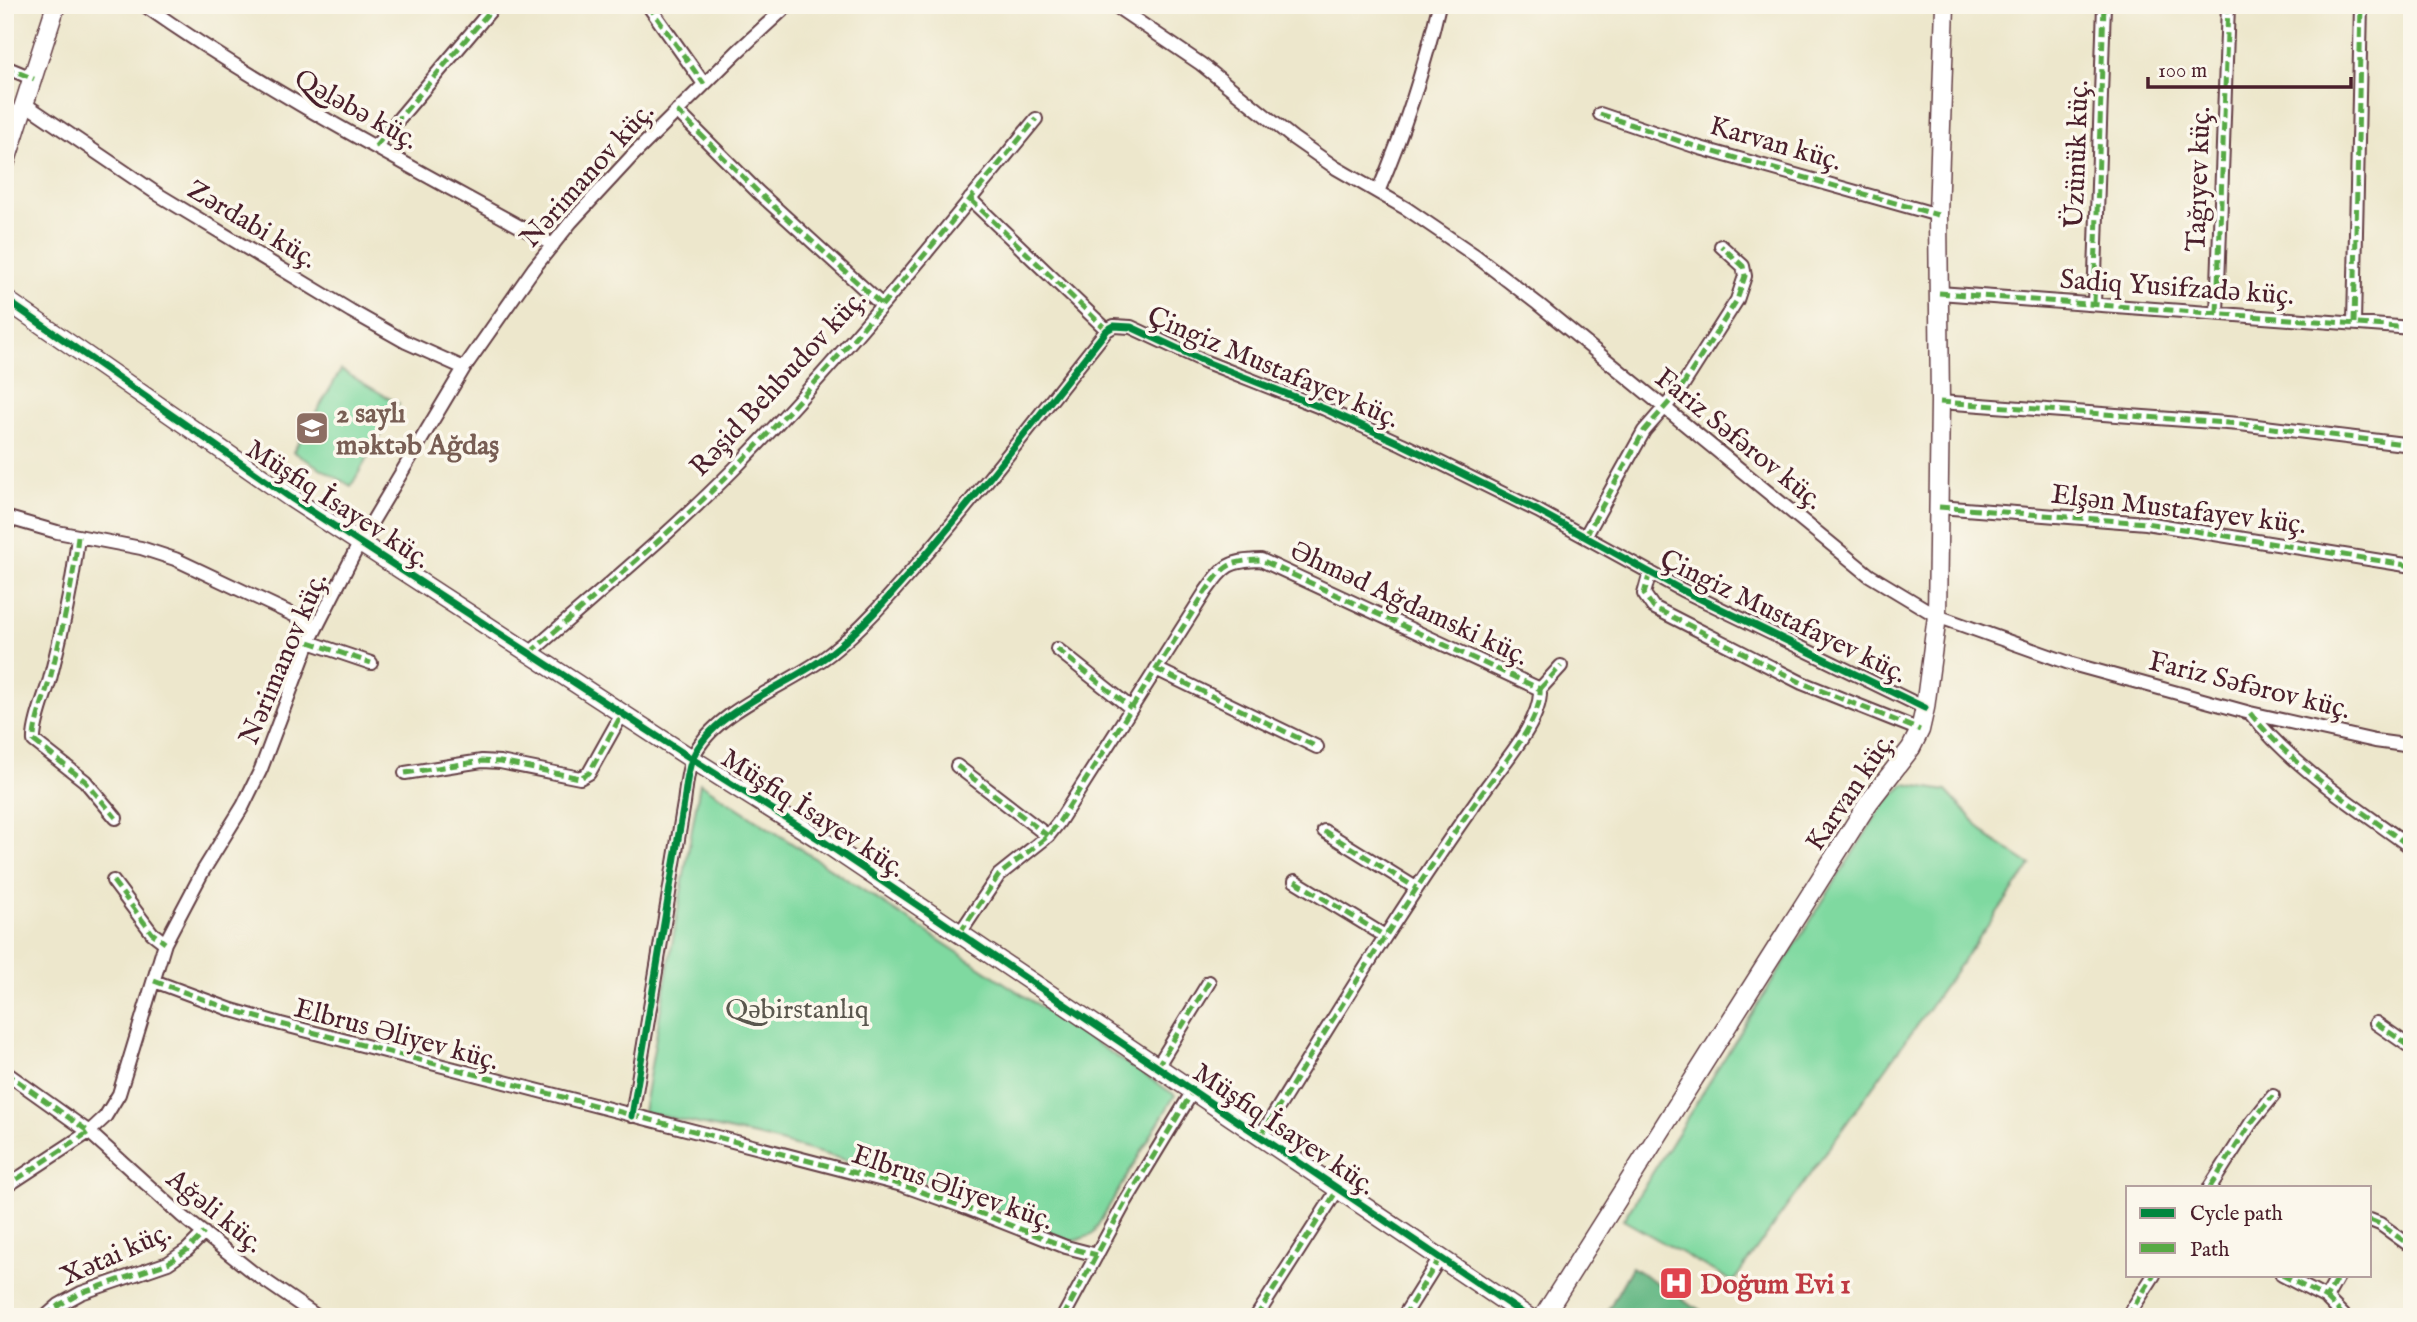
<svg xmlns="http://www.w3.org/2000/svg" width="2417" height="1322" font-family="'IM FELL English',serif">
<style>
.green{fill:#7fd9a0;stroke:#647c66;stroke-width:2}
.forest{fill:#67b986;stroke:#586c58;stroke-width:2}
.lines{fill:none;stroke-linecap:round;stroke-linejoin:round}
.street-casing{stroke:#623d43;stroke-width:16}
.secondary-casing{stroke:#623d43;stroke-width:21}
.street{stroke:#fff;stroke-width:12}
.secondary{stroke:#fff;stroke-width:18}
.quiet{stroke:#57aa44;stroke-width:5;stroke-dasharray:10 5;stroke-linecap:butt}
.cycleway-casing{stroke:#fbf7ec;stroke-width:11}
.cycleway{stroke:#00873e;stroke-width:7}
.labels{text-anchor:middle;stroke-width:7;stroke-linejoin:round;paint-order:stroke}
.street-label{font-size:28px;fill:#4a1f2b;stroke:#fbf7ec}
.education-label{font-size:28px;font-weight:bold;fill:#785e54;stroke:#fbf7ec;text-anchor:start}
.park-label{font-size:28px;fill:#5a574e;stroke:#fbf7ec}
.health-label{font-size:28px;font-weight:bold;fill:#be3a42;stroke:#fbf7ec;text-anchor:start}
</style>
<rect width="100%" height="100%" fill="#fbf7ec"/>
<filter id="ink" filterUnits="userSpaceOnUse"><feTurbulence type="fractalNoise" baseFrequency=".0143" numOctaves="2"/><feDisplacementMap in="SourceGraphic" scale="14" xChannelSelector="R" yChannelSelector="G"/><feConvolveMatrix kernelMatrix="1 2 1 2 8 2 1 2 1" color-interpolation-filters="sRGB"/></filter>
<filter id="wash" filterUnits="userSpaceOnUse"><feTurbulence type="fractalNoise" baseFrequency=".00686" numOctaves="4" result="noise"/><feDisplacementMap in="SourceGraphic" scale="28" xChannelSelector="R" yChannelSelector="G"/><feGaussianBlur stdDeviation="1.57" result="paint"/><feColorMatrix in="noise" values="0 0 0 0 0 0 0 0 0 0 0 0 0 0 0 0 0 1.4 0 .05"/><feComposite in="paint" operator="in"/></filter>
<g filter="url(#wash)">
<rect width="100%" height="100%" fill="#ede7cc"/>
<!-- green -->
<path class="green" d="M 341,370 L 399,404 L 351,486 L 293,452 Z
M 700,783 L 1175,1095 L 1092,1235 L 1071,1242 L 952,1189 L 765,1138 L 643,1112 Z
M 1905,784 L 1946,791 L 1989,837 L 2031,865 L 1733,1282 L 1623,1220 L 1883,805 Z"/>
<!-- forest -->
<path class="forest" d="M 1632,1267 L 1711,1317 L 1604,1317 Z"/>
</g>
<g filter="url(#ink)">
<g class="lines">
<!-- street casing -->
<g class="street-casing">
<path id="street" d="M 144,5 C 273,96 415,168 553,245
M 648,5 L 704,84
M 1114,5 L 1201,64 L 1293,138 L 1336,168 L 1407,209 L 1476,256 L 1538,304 L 1869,575 L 1937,616 L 2072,664 L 2250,713 L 2375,741 L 2412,746
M 5,67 L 34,79
M 25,104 L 159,195 L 351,311 L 406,342 L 464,368
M 677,111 L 758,192 L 882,305
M 1600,114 L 1700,148 L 1938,215
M 375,147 L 495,5
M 1378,192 C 1404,131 1424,70 1439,5
M 970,199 L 1107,330
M 1939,293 L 2412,328
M 2094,304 L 2104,5
M 2217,313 L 2228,5
M 2354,323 L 2361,5
M 1940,402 L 2240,424 L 2412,445
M 1939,507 L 2146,523 L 2412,566
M 5,517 L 57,532 L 141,548 L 175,559 L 317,626
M 78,536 C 73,585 62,631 50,679 C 45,696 33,725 34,741 L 85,781 L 116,818
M 1585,537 L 1644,431 L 1679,391 L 1737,300 L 1745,276 L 1743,266 L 1721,246
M 1650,572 L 1644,594 L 1653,607 L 1802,683 L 1920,730
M 309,642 L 371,663
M 1057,649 L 1131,708
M 530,653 C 598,593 670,534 734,469 C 842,359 938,238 1036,119
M 1156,669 L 1317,747
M 1540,689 L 1561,666
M 2250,713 C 2294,768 2355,806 2412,848
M 957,766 L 1048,836
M 405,773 L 482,761 L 500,762 L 580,778 L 589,773 L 622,714
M 1324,831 L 1416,888
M 113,881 L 152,933 L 165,943
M 1295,881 L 1385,936
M 960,933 L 999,875 L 1048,836 L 1059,822 L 1206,591 C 1225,565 1228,561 1261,560 L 1540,689 C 1542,720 1506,760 1488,785 C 1406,898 1334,1018 1260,1137
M 154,981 L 232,1010 L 281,1024 L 902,1185 L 967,1208 L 1066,1247 L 1097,1255
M 2376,1023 L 2412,1048
M 1157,1067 L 1209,982
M 5,1072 L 89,1132 L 182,1216 L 251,1271 L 318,1317
M 632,1116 L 684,803 C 686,789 687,770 693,757 C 714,709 791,685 831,653 C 865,626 895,590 923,558 C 987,484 1046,406 1107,330 L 1114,326 L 1131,327 L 1206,362 L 1325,409 L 1402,444 L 1538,511 L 1682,590 L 1925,708
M 5,1187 L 89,1132 L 105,1117 L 119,1094 L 165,943 L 203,871 L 243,806 L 261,769 L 309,642 L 360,542 L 464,368 L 534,268 L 571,222 L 634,154 L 737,52 L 788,5
M 2210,1187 L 2251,1123 L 2273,1096
M 2370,1220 L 2380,1224 L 2412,1247
M 2282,1275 L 2326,1298 L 2339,1275
M 2326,1298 L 2345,1317
M 45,1317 L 59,1305 L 81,1293 L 168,1263 L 187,1250 L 204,1233
M 1063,1317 L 1126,1201 L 1193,1091
M 1256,1317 L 1338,1189
M 1403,1317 L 1440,1258
M 2127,1317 L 2154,1275"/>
</g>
<!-- secondary casing -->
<g class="secondary-casing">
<path id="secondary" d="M 5,164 L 56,5
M 5,299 L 291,498 L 692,759 L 824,842 L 1528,1317
M 1543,1317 L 1869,802 L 1911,748 L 1920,730 L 1925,708 L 1937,616 L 1940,402 L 1938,215 L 1945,5"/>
</g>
<!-- street -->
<use href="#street" class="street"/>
<!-- secondary -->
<use href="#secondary" class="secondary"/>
<!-- quiet -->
<path class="quiet" d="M 648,5 L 704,84
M 5,67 L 34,79
M 677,111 L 758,192 L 882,305
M 1600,114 L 1700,148 L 1938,215
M 375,147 L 495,5
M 970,199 L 1107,330
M 1939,293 L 2412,328
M 2094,304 L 2104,5
M 2217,313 L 2228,5
M 2354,323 L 2361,5
M 1940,402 L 2240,424 L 2412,445
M 1939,507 L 2146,523 L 2412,566
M 78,536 C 73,585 62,631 50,679 C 45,696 33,725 34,741 L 85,781 L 116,818
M 1585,537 L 1644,431 L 1679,391 L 1737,300 L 1745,276 L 1743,266 L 1721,246
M 1650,572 L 1644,594 L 1653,607 L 1802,683 L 1920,730
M 309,642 L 371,663
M 1057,649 L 1131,708
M 530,653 C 598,593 670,534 734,469 C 842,359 938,238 1036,119
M 1156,669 L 1317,747
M 1540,689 L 1561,666
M 2250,713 C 2294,768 2355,806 2412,848
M 957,766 L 1048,836
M 405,773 L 482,761 L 500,762 L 580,778 L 589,773 L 622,714
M 1324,831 L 1416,888
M 113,881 L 152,933 L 165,943
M 1295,881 L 1385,936
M 960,933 L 999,875 L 1048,836 L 1059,822 L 1206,591 C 1225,565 1228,561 1261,560 L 1540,689 C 1542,720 1506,760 1488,785 C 1406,898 1334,1018 1260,1137
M 154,981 L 232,1010 L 281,1024 L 902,1185 L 967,1208 L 1066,1247 L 1097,1255
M 2376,1023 L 2412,1048
M 1157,1067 L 1209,982
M 5,1072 L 89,1132 L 5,1187
M 2210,1187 L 2251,1123 L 2273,1096
M 2370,1220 L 2380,1224 L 2412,1247
M 2282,1275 L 2326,1298 L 2339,1275
M 2326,1298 L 2345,1317
M 45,1317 L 59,1305 L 81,1293 L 168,1263 L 187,1250 L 204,1233
M 1063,1317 L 1126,1201 L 1193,1091
M 1256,1317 L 1338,1189
M 1403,1317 L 1440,1258
M 2127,1317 L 2154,1275"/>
<!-- cycleway casing -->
<g class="cycleway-casing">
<path id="cycleway" d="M 5,299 L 291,498 L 692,759 L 824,842 L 1528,1317
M 632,1116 L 684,803 C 686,789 687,770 693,757 C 714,709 791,685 831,653 C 865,626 895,590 923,558 C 987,484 1046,406 1107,330 L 1114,326 L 1131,327 L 1206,362 L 1325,409 L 1402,444 L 1538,511 L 1682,590 L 1925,708"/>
</g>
<!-- cycleway -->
<use href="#cycleway" class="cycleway"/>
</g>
</g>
<!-- icons -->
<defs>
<g id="school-square" transform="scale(1.75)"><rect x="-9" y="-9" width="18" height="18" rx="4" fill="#8d6e63" stroke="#fbf7ec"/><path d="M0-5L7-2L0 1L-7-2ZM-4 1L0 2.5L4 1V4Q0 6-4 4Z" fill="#fff"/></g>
<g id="hospital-square" transform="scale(1.75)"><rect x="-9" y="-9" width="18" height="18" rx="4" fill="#e0444e" stroke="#fbf7ec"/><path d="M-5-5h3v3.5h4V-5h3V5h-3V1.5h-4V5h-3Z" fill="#fff"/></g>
</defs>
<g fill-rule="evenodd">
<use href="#school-square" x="312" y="428"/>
<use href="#hospital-square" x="1676" y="1283"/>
</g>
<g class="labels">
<!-- street labels -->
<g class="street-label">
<text transform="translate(357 108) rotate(29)" y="10">Qələbə küç.</text>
<text transform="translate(1776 142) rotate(16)" y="10">Karvan küç.</text>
<text transform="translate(2075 154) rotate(-88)" y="10">Üzünük küç.</text>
<text transform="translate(586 174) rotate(-48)" y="10">Nərimanov küç.</text>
<text transform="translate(2197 179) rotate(-88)" y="10">Tağıyev küç.</text>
<text transform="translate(253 223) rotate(31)" y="10">Zərdabi küç.</text>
<text transform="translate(2177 286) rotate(4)" y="10">Sadiq Yusifzadə küç.</text>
<text transform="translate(1274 366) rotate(23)" y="10">Çingiz Mustafayev küç.</text>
<text transform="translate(777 382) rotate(-47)" y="10">Rəşid Behbudov küç.</text>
<text transform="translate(1740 438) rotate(39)" y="10">Fariz Səfərov küç.</text>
<text transform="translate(339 503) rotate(33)" y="10">Müşfiq İsayev küç.</text>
<text transform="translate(2179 508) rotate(7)" y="10">Elşən Mustafayev küç.</text>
<text transform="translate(1410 602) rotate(25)" y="10">Əhməd Ağdamski küç.</text>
<text transform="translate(1784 615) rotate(26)" y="10">Çingiz Mustafayev küç.</text>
<text transform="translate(282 658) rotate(-67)" y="10">Nərimanov küç.</text>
<text transform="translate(2250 684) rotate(14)" y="10">Fariz Səfərov küç.</text>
<text transform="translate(1849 791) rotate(-56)" y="10">Karvan küç.</text>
<text transform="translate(814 812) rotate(33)" y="10">Müşfiq İsayev küç.</text>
<text transform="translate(397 1033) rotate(15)" y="10">Elbrus Əliyev küç.</text>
<text transform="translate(1285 1128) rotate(34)" y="10">Müşfiq İsayev küç.</text>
<text transform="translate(953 1186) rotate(19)" y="10">Elbrus Əliyev küç.</text>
<text transform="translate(216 1210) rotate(39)" y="10">Ağəli küç.</text>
<text transform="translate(115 1253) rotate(-24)" y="10">Xətai küç.</text>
</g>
<!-- education labels -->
<g class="education-label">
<text x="336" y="422">2 saylı<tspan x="336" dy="32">məktəb Ağdaş</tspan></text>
</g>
<!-- park labels -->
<g class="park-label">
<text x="797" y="1018">Qəbirstanlıq</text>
</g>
<!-- health labels -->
<g class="health-label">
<text x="1700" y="1293">Doğum Evi 1</text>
</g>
</g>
<!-- margin -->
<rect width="2417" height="1322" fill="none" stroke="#fbf7ec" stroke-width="28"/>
<!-- legend -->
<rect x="2126" y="1186" width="245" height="91" fill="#fbf7ec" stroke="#b4a19f" stroke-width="2"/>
<rect x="2140" y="1208" width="35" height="10" fill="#00873e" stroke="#b4a19f" stroke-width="2"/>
<text x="2190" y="1220" font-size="21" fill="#4a1f2b">Cycle path</text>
<rect x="2140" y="1243" width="35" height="10" fill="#57aa44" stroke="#b4a19f" stroke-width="2"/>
<text x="2190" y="1256" font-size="21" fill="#4a1f2b">Path</text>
<!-- scale -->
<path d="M2148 77v10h203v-10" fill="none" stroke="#4a1f2b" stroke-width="3.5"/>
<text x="2158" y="77" font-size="21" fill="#4a1f2b" stroke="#fbf7ec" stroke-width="5" paint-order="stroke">100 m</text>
</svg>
